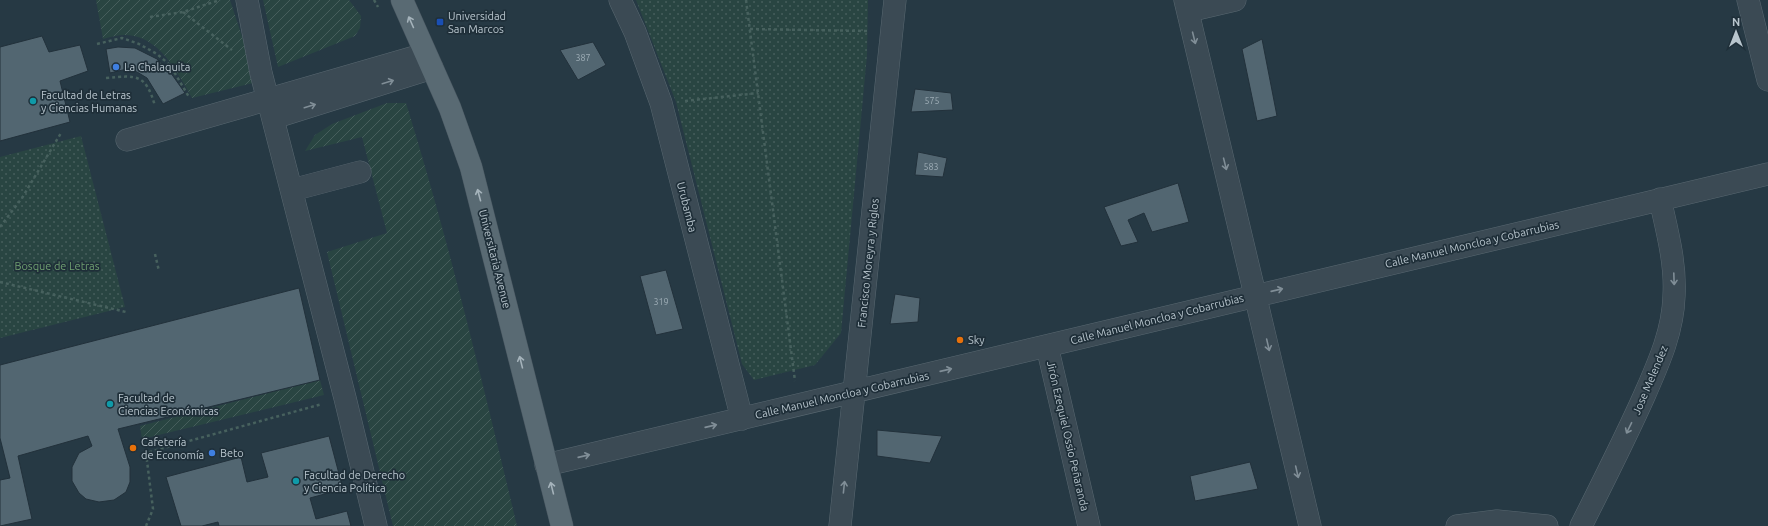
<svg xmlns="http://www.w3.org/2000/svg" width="1768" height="526" font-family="Ubuntu,sans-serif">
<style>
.grass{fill:url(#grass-dots)}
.garden{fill:url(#garden-furrows)}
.building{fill:#526671;stroke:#22313b}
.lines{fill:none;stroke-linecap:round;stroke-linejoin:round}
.minor-casing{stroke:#596871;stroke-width:23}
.major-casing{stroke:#485660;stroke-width:23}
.path{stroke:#47615e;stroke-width:2.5;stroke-dasharray:3 3;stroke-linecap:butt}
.minor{stroke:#3b4a54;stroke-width:22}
.major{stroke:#596a73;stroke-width:22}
.oneway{stroke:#a5b3bb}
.oneway2{stroke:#808e97}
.transit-dot{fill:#1a4fb4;stroke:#1f2f39;stroke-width:1.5}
.shop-dot{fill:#3f7fe0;stroke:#1f2f39;stroke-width:1.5}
.culture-dot{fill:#0f9aa8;stroke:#1f2f39;stroke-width:1.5}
.food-dot{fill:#e8710a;stroke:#1f2f39;stroke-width:1.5}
.labels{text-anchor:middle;stroke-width:3.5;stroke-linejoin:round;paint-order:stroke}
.number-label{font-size:9px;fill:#9eadb6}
.poi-label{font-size:11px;fill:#b8c5cd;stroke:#1f2f39;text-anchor:start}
.street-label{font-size:11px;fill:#b8c5cd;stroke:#1f2f39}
.park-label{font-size:11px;fill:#6f9f70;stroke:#1f2f39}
</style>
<defs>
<pattern id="grass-dots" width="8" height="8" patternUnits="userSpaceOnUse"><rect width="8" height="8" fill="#294542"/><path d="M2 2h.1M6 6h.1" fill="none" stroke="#465e5c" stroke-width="1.8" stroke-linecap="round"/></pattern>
<pattern id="garden-furrows" width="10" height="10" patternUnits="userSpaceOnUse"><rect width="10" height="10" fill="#294542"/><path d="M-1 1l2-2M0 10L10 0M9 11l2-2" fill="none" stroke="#465e5c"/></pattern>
</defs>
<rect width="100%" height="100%" fill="#263944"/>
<!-- grass -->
<path class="grass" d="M 636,0 L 868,0 L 867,55 L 841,333 L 815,365 L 754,380 L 742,364 L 676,102 Z
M 81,136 L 125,307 L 0,338 L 0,157 Z"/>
<!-- garden -->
<path class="garden" d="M 96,0 L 230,0 L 257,82 L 192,98 C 177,72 159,35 125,35 C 118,35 110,37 103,39 Z
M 263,0 L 349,0 L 361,16 L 360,28 L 355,36 L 278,67 Z
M 387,103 L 406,103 C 449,242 483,384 517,526 L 393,526 L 327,252 L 387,233 L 362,137 L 305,151 L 315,135 L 332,124 Z
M 320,380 L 324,395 L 142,439 L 140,426 Z"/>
<!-- building -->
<path class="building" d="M 42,36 L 49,52 L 80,45 L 88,71 L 60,81 L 70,122 L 0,141 L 0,47 Z
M 1262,39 L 1277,116 L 1257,121 L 1242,49 Z
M 593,42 L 606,65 L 578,80 L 560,50 Z
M 118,47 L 135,48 L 157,59 L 168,69 L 185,93 L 163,104 L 147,78 L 137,72 L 127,69 L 110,73 L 106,49 Z
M 915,89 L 951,93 L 953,110 L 911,112 Z
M 918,152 L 947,158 L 943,177 L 915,175 Z
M 1178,183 L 1189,222 L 1152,232 L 1144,213 L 1128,220 L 1138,242 L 1121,246 L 1104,207 Z
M 666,270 L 683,329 L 656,335 L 640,276 Z
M 299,288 L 320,380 L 118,429 L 130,467 L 130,482 L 126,492 L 114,500 L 99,502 L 86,499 L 79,493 L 72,481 L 72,467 L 79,453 L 92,446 L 88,436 L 18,456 L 32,519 L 0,526 L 0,480 L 10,478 L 0,438 L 0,365 Z
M 895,294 L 920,298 L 918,322 L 890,324 Z
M 877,430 L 942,436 L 930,463 L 877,456 Z
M 329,436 L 343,489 L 310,498 L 316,519 L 347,511 L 351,526 L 219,526 L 218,522 L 202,526 L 181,526 L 166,477 L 241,457 L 247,482 L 268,477 L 261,453 Z
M 1250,462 L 1258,489 L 1195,501 L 1190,476 Z"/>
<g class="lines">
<!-- minor casing -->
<g class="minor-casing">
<path id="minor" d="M 247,0 L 261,73 L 345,398 L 376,526
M 620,0 L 635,32 L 661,103 L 742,419
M 1185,0 L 1310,526
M 1748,0 L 1768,80
M 1188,11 L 1235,0
M 273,118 L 432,68
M 127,140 L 425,54
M 292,190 L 360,172
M 1047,346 L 1089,526
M 546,465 L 1768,174
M 840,526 L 895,0
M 1457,526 L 1497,521 L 1547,526
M 1581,526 C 1603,482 1625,439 1645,394 C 1659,362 1673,331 1674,296 C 1676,263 1667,231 1660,199"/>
</g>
<!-- major casing -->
<g class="major-casing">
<path id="major" d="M 402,0 L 450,108 L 471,167 L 562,526"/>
</g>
<!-- path -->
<path class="path" d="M 374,0 L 378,7
M 746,0 L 795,381
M 183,12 L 232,50
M 150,17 L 183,12 L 220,0
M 750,29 L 867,31
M 97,44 L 122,38 L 139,44 L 157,54 L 170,65 L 189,97
M 106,78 C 137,75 146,74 155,106
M 685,101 L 758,93
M 0,227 L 22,198 L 61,133
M 155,254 L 159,271
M 0,282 L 126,312
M 146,526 L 153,509 L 146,453 L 322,404"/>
<!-- minor -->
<use href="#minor" class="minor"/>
<!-- major -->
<use href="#major" class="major"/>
</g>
<!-- one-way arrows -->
<defs><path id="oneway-shaft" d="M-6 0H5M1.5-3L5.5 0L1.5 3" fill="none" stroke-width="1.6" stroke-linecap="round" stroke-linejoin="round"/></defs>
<g class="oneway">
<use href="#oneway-shaft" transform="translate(411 22) rotate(-114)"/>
<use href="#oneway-shaft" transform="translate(479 195) rotate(-105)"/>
<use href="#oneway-shaft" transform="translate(521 362) rotate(-104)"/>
<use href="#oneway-shaft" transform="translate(552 488) rotate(-104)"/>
</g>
<g class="oneway2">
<use href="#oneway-shaft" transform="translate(1194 38) rotate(76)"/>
<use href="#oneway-shaft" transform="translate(388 82) rotate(-17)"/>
<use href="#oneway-shaft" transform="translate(310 106) rotate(-17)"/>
<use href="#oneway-shaft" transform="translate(1225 164) rotate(76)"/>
<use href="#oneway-shaft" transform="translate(1674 279) rotate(88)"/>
<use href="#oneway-shaft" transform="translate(1277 290) rotate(-13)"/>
<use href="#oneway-shaft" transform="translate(1268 345) rotate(77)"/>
<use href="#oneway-shaft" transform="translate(946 370) rotate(-13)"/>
<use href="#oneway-shaft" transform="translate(711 426) rotate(-13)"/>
<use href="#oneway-shaft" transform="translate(1629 428) rotate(116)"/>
<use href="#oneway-shaft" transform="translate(584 456) rotate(-13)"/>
<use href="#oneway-shaft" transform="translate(1297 472) rotate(77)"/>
<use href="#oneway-shaft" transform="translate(844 487) rotate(-84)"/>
</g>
<!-- markers -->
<rect class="transit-dot" x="436" y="18" width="8" height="8" rx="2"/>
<g class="shop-dot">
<circle cx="116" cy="67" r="4"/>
<circle cx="212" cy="453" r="4"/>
</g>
<g class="culture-dot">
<circle cx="33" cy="101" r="4"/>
<circle cx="110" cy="404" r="4"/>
<circle cx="296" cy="481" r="4"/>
</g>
<g class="food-dot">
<circle cx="960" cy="340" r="4"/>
<circle cx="133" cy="448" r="4"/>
</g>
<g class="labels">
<!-- number labels -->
<g class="number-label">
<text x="583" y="61">387</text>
<text x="932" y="104">575</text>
<text x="931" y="170">583</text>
<text x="661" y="305">319</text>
</g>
<!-- poi labels -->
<g class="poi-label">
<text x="448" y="20">Universidad<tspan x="448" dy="13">San Marcos</tspan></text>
<text x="124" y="71">La Chalaquita</text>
<text x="41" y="99">Facultad de Letras<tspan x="41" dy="13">y Ciencias Humanas</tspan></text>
<text x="968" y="344">Sky</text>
<text x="118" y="402">Facultad de<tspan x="118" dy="13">Ciencias Económicas</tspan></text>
<text x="141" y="446">Cafetería<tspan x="141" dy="13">de Economía</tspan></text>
<text x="220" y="457">Beto</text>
<text x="304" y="479">Facultad de Derecho<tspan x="304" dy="13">y Ciencia Política</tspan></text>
</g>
<!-- street labels -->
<g class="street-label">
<text transform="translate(687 207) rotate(76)" y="4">Urubamba</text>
<text transform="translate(1472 244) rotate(-13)" y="4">Calle Manuel Moncloa y Cobarrubias</text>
<text transform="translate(495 259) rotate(76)" y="4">Universitaria Avenue</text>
<text transform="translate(868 263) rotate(-84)" y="4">Francisco Moreyra y Riglos</text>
<text transform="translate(1157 319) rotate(-14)" y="4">Calle Manuel Moncloa y Cobarrubias</text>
<text transform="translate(1650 380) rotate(-67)" y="4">Jose Melendez</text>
<text transform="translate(842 395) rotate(-13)" y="4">Calle Manuel Moncloa y Cobarrubias</text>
<text transform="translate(1068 436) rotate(77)" y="4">Jirón Ezequiel Ossio Peñaranda</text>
</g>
<!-- park labels -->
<g class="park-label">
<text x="57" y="270">Bosque de Letras</text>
</g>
</g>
<!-- north arrow -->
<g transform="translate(1736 32)" stroke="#1f2f39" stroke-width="3" paint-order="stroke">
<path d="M0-3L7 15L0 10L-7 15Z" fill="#b8c5cd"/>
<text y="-6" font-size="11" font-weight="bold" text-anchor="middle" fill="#b8c5cd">N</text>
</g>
</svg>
